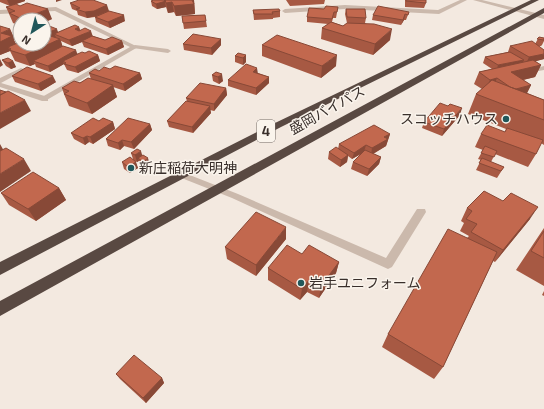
<svg xmlns="http://www.w3.org/2000/svg" width="544" height="409" font-family="'Exo 2','Noto Sans JP',sans-serif">
<style>
.lines{fill:none;stroke-linecap:round;stroke-linejoin:round}
.lane{fill:#cbb9ac;fill-rule:evenodd}
.street{fill:#cbb9ac;fill-rule:evenodd}
.highway{fill:#594942;fill-rule:evenodd}
.wall{fill:#a75943}
.shaded-wall{fill:#884937}
.building{fill:#c2684e;stroke:#884937}
.poi-dot{fill:#21575a;stroke:#faf4ec;stroke-width:1.5}
.labels{text-anchor:middle;stroke-width:3;stroke-linejoin:round;paint-order:stroke}
.shield{fill:#faf4ec;stroke:#736a65;stroke-width:1}
.shield-label{font-size:13px;font-weight:bold;fill:#392f2b}
.street-label{font-size:14px;fill:#392f2b;stroke:#faf4ec}
.poi-label{font-size:14px;fill:#392f2b;stroke:#faf4ec;text-anchor:start}
</style>
<rect width="100%" height="100%" fill="#f3e9e0"/>
<g class="lines">
<!-- lane -->
<path class="lane" d="M 135,45 L 168,49 L 171,51 L 168,53 L 133,48 L 132,47 Z
M 544,66 L 544,70 L 533,72 L 530,70 Z
M 21,68 L 23,69 L 23,71 L 1,83 L 48,97 L 48,101 L 42,101 L 0,87 L 0,78 Z
M 182,172 L 238,194 L 386,258 L 417,209 L 425,209 L 426,212 L 392,267 L 388,269 L 232,198 L 179,177 L 177,175 Z"/>
<!-- street -->
<path class="street" d="M 460,0 L 467,0 L 439,14 L 345,9 L 285,13 L 282,11 L 285,9 L 345,5 L 438,10 Z
M 473,0 L 482,0 L 544,15 L 544,19 Z
M 56,7 L 138,47 L 45,101 L 42,101 L 42,97 L 130,47 L 55,11 L 0,14 L 0,10 Z"/>
<!-- highway -->
<path class="highway" d="M 531,0 L 539,0 L 281,127 L 0,275 L 0,262 L 275,123 Z
M 544,8 L 544,13 L 0,316 L 0,301 Z"/>
</g>
<!-- wall -->
<path class="wall" d="M 0,0 L 25,0 L 25,1 L 10,6 L 0,2 Z
M 165,0 L 194,0 L 195,14 L 176,16 L 174,12 L 168,13 L 166,7 L 157,9 L 152,6 L 151,1 L 165,1 Z
M 286,0 L 325,0 L 324,4 L 290,6 Z
M 405,0 L 426,0 L 426,3 L 424,8 L 405,7 Z
M 70,3 L 109,11 L 125,21 L 110,28 L 96,22 L 95,17 L 87,18 L 78,15 L 77,11 L 72,9 Z
M 6,7 L 52,19 L 46,22 L 47,22 L 49,26 L 58,32 L 79,27 L 80,30 L 93,36 L 105,40 L 122,41 L 124,47 L 108,55 L 84,47 L 82,42 L 72,46 L 61,41 L 62,46 L 78,54 L 85,53 L 98,55 L 100,61 L 78,73 L 67,70 L 64,64 L 50,72 L 36,67 L 35,64 L 30,66 L 15,61 L 10,51 L 0,55 L 10,29 L 15,40 L 14,40 L 16,44 L 44,44 L 44,20 L 20,20 L 20,26 L 13,23 Z
M 338,7 L 336,18 L 333,18 L 332,22 L 343,26 L 347,23 L 345,14 L 346,9 L 366,18 L 365,23 L 390,40 L 373,55 L 321,39 L 322,28 L 328,24 L 307,22 L 307,17 L 324,9 Z
M 253,10 L 280,11 L 280,17 L 273,18 L 273,19 L 254,20 Z
M 409,12 L 406,20 L 404,20 L 401,25 L 372,20 L 373,15 Z
M 205,15 L 207,27 L 184,29 L 182,16 Z
M 539,37 L 544,38 L 544,41 L 542,45 L 541,46 L 539,46 L 544,59 L 535,61 L 541,65 L 535,77 L 523,80 L 531,85 L 527,93 L 544,100 L 544,145 L 541,143 L 536,154 L 528,167 L 495,154 L 491,162 L 504,167 L 497,178 L 476,170 L 481,160 L 478,159 L 483,150 L 475,147 L 481,134 L 505,132 L 506,129 L 468,114 L 476,94 L 482,89 L 474,84 L 479,72 L 492,69 L 483,63 L 485,57 L 508,52 L 510,46 L 535,44 Z
M 221,39 L 221,45 L 212,55 L 184,50 L 183,44 Z
M 262,45 L 336,66 L 321,78 L 262,56 Z
M 246,55 L 246,62 L 243,65 L 235,62 L 235,56 Z
M 2,60 L 13,61 L 16,67 L 11,69 L 6,66 Z
M 110,69 L 140,73 L 142,79 L 125,91 L 113,87 L 117,97 L 92,114 L 69,106 L 64,94 L 62,88 L 91,79 L 89,73 Z
M 216,72 L 223,81 L 219,84 L 213,81 L 212,75 Z
M 258,73 L 269,77 L 269,83 L 256,95 L 228,86 L 228,80 Z
M 12,76 L 56,82 L 41,91 L 15,82 Z
M 226,88 L 227,95 L 214,111 L 210,110 L 211,113 L 193,133 L 169,127 L 167,121 L 187,101 L 186,98 Z
M 448,106 L 460,115 L 442,136 L 422,128 L 424,122 Z
M 99,121 L 113,122 L 115,129 L 93,144 L 89,142 L 85,145 L 74,139 L 71,133 Z
M 150,124 L 152,130 L 134,149 L 124,146 L 120,150 L 108,146 L 106,139 Z
M 390,134 L 386,146 L 373,154 L 381,157 L 379,164 L 367,176 L 351,169 L 353,162 L 361,154 L 352,159 L 348,156 L 347,162 L 340,167 L 328,159 L 329,152 L 338,149 L 339,144 Z
M 131,153 L 142,155 L 150,165 L 145,168 L 140,165 L 139,161 L 137,162 L 135,161 L 138,168 L 130,173 L 124,169 L 122,162 L 133,159 Z
M 59,188 L 66,200 L 36,221 L 9,205 L 1,193 Z
M 467,208 L 530,219 L 495,262 L 493,261 L 443,367 L 434,379 L 382,347 L 388,334 L 467,238 L 469,236 L 460,231 L 464,223 L 461,221 Z
M 544,228 L 544,286 L 516,270 Z
M 286,239 L 256,276 L 227,259 L 225,247 Z
M 302,254 L 339,262 L 336,273 L 319,298 L 307,292 L 300,300 L 268,280 L 268,268 Z
M 544,291 L 544,296 L 542,295 Z
M 116,374 L 162,378 L 164,383 L 146,403 L 120,379 Z"/>
<!-- shaded-wall -->
<path class="shaded-wall" d="M 7,0 L 25,0 L 25,1 L 10,6 Z
M 56,0 L 62,0 L 56,2 Z
M 191,0 L 194,0 L 195,14 L 176,16 L 174,6 Z
M 165,1 L 166,7 L 157,9 L 156,4 Z
M 172,2 L 174,12 L 168,13 L 166,3 Z
M 107,5 L 109,11 L 96,16 L 87,18 L 85,12 Z
M 48,9 L 52,19 L 44,22 L 44,20 L 23,20 L 22,19 Z
M 405,14 L 404,20 L 401,25 L 403,20 Z
M 124,15 L 125,21 L 110,28 L 108,22 Z
M 47,22 L 49,28 L 44,25 L 44,23 Z
M 79,27 L 81,33 L 75,29 Z
M 10,29 L 15,40 L 14,40 L 17,47 L 11,49 L 8,47 L 10,51 L 0,55 L 0,42 L 1,33 Z
M 57,29 L 59,35 L 54,34 L 56,37 L 45,41 L 44,34 Z
M 392,29 L 390,40 L 373,55 L 375,44 Z
M 91,31 L 93,37 L 82,41 L 82,42 L 72,46 L 69,40 Z
M 60,39 L 64,50 L 33,61 L 35,64 L 30,66 L 25,55 Z
M 221,39 L 221,45 L 212,55 L 211,48 Z
M 122,41 L 124,47 L 108,55 L 106,49 Z
M 76,50 L 78,56 L 66,63 L 63,61 L 64,64 L 50,72 L 48,66 Z
M 544,54 L 544,59 L 526,64 L 529,57 Z
M 98,55 L 100,61 L 78,73 L 75,67 Z
M 246,55 L 246,62 L 243,65 L 243,58 Z
M 337,55 L 336,66 L 321,78 L 322,66 Z
M 0,59 L 3,65 L 0,67 Z
M 524,60 L 521,66 L 496,72 L 498,65 Z
M 13,61 L 16,67 L 11,69 L 8,63 Z
M 541,65 L 535,77 L 506,84 L 511,72 Z
M 257,68 L 258,74 L 253,72 Z
M 140,73 L 142,79 L 125,91 L 123,84 Z
M 222,74 L 223,81 L 219,84 L 218,77 Z
M 53,76 L 56,82 L 41,91 L 38,84 Z
M 269,77 L 269,83 L 256,95 L 256,88 Z
M 497,78 L 492,90 L 485,91 L 490,80 Z
M 113,85 L 117,97 L 92,114 L 87,103 Z
M 531,85 L 525,97 L 514,90 Z
M 226,88 L 227,95 L 214,111 L 214,104 Z
M 25,100 L 31,111 L 0,129 L 0,113 Z
M 210,106 L 211,113 L 193,133 L 192,127 Z
M 462,108 L 460,115 L 442,136 L 444,129 Z
M 113,122 L 115,129 L 93,144 L 90,137 Z
M 150,124 L 152,130 L 134,149 L 131,142 Z
M 390,134 L 386,146 L 371,155 L 372,148 L 384,137 Z
M 87,136 L 89,142 L 85,145 L 83,138 Z
M 122,140 L 124,146 L 120,150 L 118,143 Z
M 0,144 L 4,151 L 0,153 Z
M 366,145 L 364,152 L 352,159 L 354,153 Z
M 141,151 L 143,158 L 138,158 L 139,161 L 137,162 L 135,155 Z
M 348,155 L 347,162 L 340,167 L 341,160 Z
M 381,157 L 379,164 L 367,176 L 369,169 Z
M 148,158 L 150,165 L 145,168 L 143,162 Z
M 24,159 L 31,171 L 0,192 L 0,174 Z
M 136,162 L 138,168 L 130,173 L 128,167 Z
M 59,188 L 66,200 L 36,221 L 28,209 Z
M 538,207 L 530,219 L 495,262 L 503,250 Z
M 286,227 L 286,239 L 256,276 L 256,265 Z
M 339,262 L 336,273 L 319,298 L 321,286 Z
M 309,280 L 307,292 L 300,300 L 302,289 Z
M 162,378 L 164,383 L 146,403 L 143,398 Z"/>
<!-- building -->
<path class="building" d="M 79,0 L 93,0 L 107,5 L 94,11 L 85,12 L 76,9 L 80,8 L 70,3 Z
M 154,0 L 163,0 L 166,1 L 156,4 L 151,1 Z
M 165,0 L 192,0 L 194,4 L 174,6 L 172,2 L 166,3 Z
M 406,0 L 426,0 L 426,3 L 406,1 Z
M 27,3 L 48,9 L 22,19 L 9,13 L 15,11 L 6,7 L 16,4 L 20,6 Z
M 326,6 L 338,7 L 337,12 L 334,12 L 332,19 L 307,17 L 309,8 L 324,9 Z
M 378,6 L 409,12 L 408,15 L 405,14 L 403,20 L 373,15 Z
M 279,9 L 280,11 L 272,12 L 273,14 L 254,14 L 253,10 Z
M 346,9 L 365,9 L 366,18 L 347,17 Z
M 109,11 L 124,15 L 108,22 L 95,17 Z
M 205,15 L 206,21 L 183,23 L 182,16 Z
M 331,22 L 343,26 L 347,23 L 374,24 L 392,29 L 375,44 L 322,28 Z
M 44,24 L 57,29 L 44,34 Z
M 75,25 L 79,27 L 75,29 L 79,31 L 85,28 L 91,31 L 69,40 L 54,34 Z
M 0,26 L 10,29 L 1,33 L 12,36 L 0,42 Z
M 44,34 L 60,39 L 25,55 L 9,50 L 11,49 L 8,47 L 20,42 L 20,44 L 44,44 Z
M 193,34 L 221,39 L 211,48 L 183,44 Z
M 277,35 L 337,55 L 322,66 L 262,45 Z
M 92,36 L 105,40 L 112,37 L 122,41 L 106,49 L 82,41 Z
M 539,37 L 544,38 L 544,40 L 537,39 Z
M 532,41 L 544,50 L 544,54 L 529,57 L 510,46 Z
M 63,46 L 76,50 L 48,66 L 33,61 Z
M 89,51 L 98,55 L 75,67 L 64,64 L 66,63 L 63,61 L 82,52 L 85,53 Z
M 510,52 L 524,60 L 498,65 L 485,57 Z
M 238,53 L 246,55 L 243,58 L 235,56 Z
M 8,58 L 13,61 L 8,63 L 2,60 Z
M 533,60 L 541,65 L 511,72 L 531,85 L 516,89 L 510,87 L 497,78 L 490,80 L 479,72 Z
M 246,64 L 257,68 L 253,72 L 269,77 L 256,88 L 228,80 Z
M 115,66 L 140,73 L 123,84 L 89,73 L 95,69 L 99,71 L 104,67 L 110,69 Z
M 27,67 L 53,76 L 38,84 L 12,76 Z
M 216,72 L 222,74 L 218,77 L 212,75 Z
M 88,78 L 113,85 L 87,103 L 64,94 L 69,91 L 62,88 L 74,81 L 80,83 Z
M 492,80 L 544,100 L 544,120 L 476,94 Z
M 200,83 L 226,88 L 214,104 L 186,98 Z
M 0,90 L 6,92 L 0,95 Z
M 8,91 L 25,100 L 0,113 L 0,95 Z
M 186,101 L 210,106 L 192,127 L 167,121 Z
M 440,103 L 448,106 L 450,104 L 462,108 L 444,129 L 424,122 Z
M 93,118 L 99,121 L 103,118 L 113,122 L 90,137 L 87,136 L 83,138 L 71,133 Z
M 128,118 L 150,124 L 131,142 L 122,140 L 118,143 L 106,139 Z
M 374,125 L 390,134 L 384,137 L 388,139 L 372,148 L 366,145 L 354,153 L 339,144 Z
M 487,125 L 505,132 L 507,128 L 543,140 L 536,154 L 481,134 Z
M 485,146 L 497,151 L 494,157 L 481,153 Z
M 336,147 L 348,155 L 341,160 L 329,152 Z
M 6,148 L 24,159 L 0,174 L 0,151 Z
M 137,149 L 141,151 L 135,155 L 131,153 Z
M 365,150 L 381,157 L 369,169 L 353,162 Z
M 143,155 L 148,158 L 143,162 L 138,158 Z
M 130,157 L 136,162 L 128,167 L 122,162 Z
M 482,158 L 504,167 L 501,171 L 479,163 Z
M 33,172 L 59,188 L 28,209 L 1,193 Z
M 484,191 L 503,201 L 511,193 L 538,207 L 503,250 L 471,232 L 477,224 L 466,219 L 472,211 L 467,208 Z
M 256,212 L 286,227 L 256,265 L 225,247 Z
M 448,229 L 497,252 L 443,367 L 388,334 Z
M 544,231 L 544,258 L 531,251 Z
M 287,245 L 302,254 L 309,245 L 339,262 L 321,286 L 309,280 L 302,289 L 268,268 Z
M 134,355 L 162,378 L 143,398 L 116,374 Z"/>
<!-- markers -->
<g class="poi-dot">
<circle cx="506" cy="119" r="4"/>
<circle cx="131" cy="168" r="4"/>
<circle cx="301" cy="283" r="4"/>
</g>
<g class="labels">
<!-- shield labels -->
<rect class="shield" x="257" y="120" width="18" height="22" rx="3"/>
<g class="shield-label">
<text x="266" y="136">4</text>
</g>
<!-- street labels -->
<g class="street-label">
<text transform="translate(327 110) rotate(-29)" y="5">盛岡バイパス</text>
</g>
<!-- poi labels -->
<g class="poi-label">
<text x="498" y="124" text-anchor="end">スコッチハウス</text>
<text x="139" y="173">新庄稲荷大明神</text>
<text x="309" y="288">岩手ユニフォーム</text>
</g>
</g>
<!-- north arrow -->
<g transform="translate(32 32) rotate(216)"><circle r="19" fill="#faf4ec" stroke="#ada59f"/>
<path d="M0-3L7 15L0 10L-7 15Z" fill="#21575a"/>
<text y="-6" font-size="11" font-weight="bold" text-anchor="middle" fill="#392f2b">N</text>
</g>
</svg>
